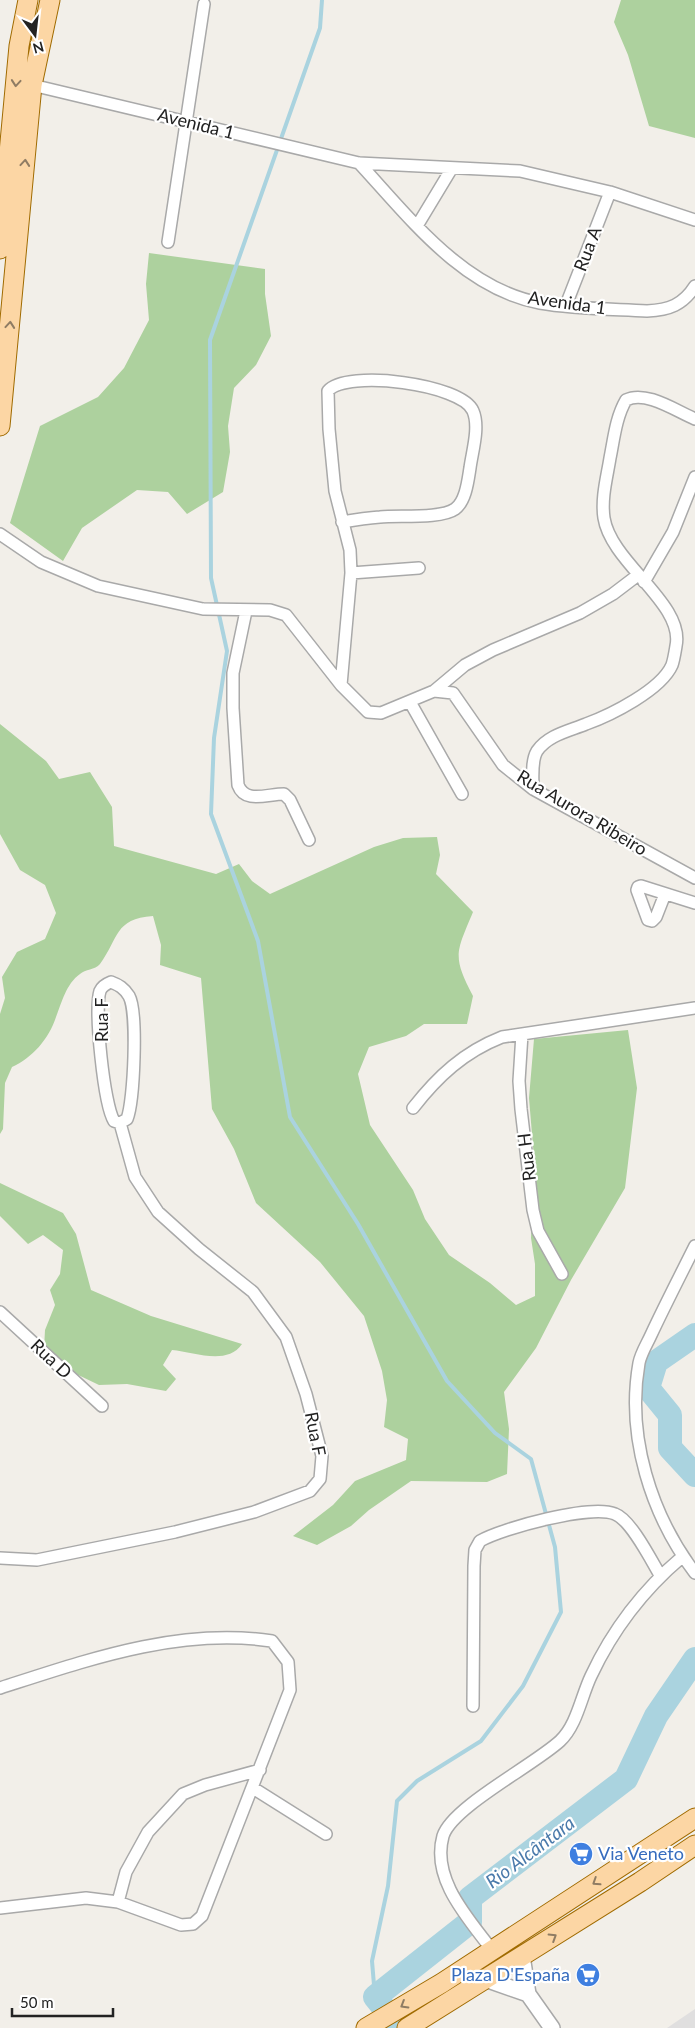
<svg xmlns="http://www.w3.org/2000/svg" width="695" height="2028" font-family="Lato,sans-serif">
<style>
.residential{fill:#e0dfdf}
.forest{fill:#add19e}
.lines{fill:none;stroke-linecap:round;stroke-linejoin:round}
.stream{stroke:#aad3df;stroke-width:4}
.river{stroke:#aad3df;stroke-width:24}
.minor-casing{stroke:#a9a9a9;stroke-width:14}
.tertiary-casing{stroke:#a9a9a9;stroke-width:18}
.primary-casing{stroke:#a06b00;stroke-width:21}
.minor{stroke:#fff;stroke-width:11}
.tertiary{stroke:#fff;stroke-width:15}
.primary{stroke:#fcd6a4;stroke-width:19}
.oneway{stroke:#8f7c63}
.labels{text-anchor:middle;stroke-width:4.5;stroke-linejoin:round;paint-order:stroke}
.street-label{font-size:18px;fill:#222;stroke:#fff}
.shop-label{font-size:18px;fill:#366cbe;stroke:#fff;text-anchor:start}
.water-label{font-size:19px;font-style:italic;fill:#4a7aab;stroke:#fff}
</style>
<rect width="100%" height="100%" fill="#f2efe9"/>
<!-- residential -->
<path class="residential" d="M 695,2009 L 695,2028 L 667,2028 Z"/>
<!-- forest -->
<path class="forest" d="M 621,0 L 695,0 L 695,138 L 649,126 L 628,55 L 614,22 Z
M 149,253 L 265,269 L 265,294 L 271,336 L 256,365 L 234,388 L 228,426 L 230,452 L 223,492 L 187,514 L 168,492 L 137,490 L 82,528 L 63,561 L 10,523 L 40,426 L 98,397 L 124,368 L 149,320 L 146,284 Z
M 0,724 L 46,761 L 59,779 L 90,772 L 112,807 L 114,846 L 216,874 L 239,864 L 252,881 L 270,894 L 374,847 L 403,838 L 437,837 L 440,855 L 436,874 L 473,912 C 456,953 452,956 473,996 L 467,1024 L 424,1024 L 406,1036 L 369,1047 L 358,1074 L 370,1125 L 413,1190 L 425,1219 L 449,1255 L 490,1283 L 516,1305 L 535,1296 L 535,1264 L 531,1238 L 534,1158 L 529,1098 L 534,1039 L 628,1030 L 637,1088 L 625,1188 L 571,1280 L 536,1348 L 504,1392 L 509,1429 L 507,1474 L 487,1482 L 411,1481 L 369,1510 L 351,1526 L 317,1545 L 293,1536 L 333,1505 L 355,1481 L 406,1460 L 408,1439 L 384,1427 L 387,1400 L 382,1371 L 364,1316 L 320,1262 L 256,1203 L 234,1149 L 212,1109 L 201,978 L 160,965 L 161,945 L 153,916 C 114,919 119,938 100,964 C 95,970 85,969 80,974 C 66,984 62,1002 56,1017 C 49,1039 32,1058 12,1067 L 5,1083 L 3,1129 L 0,1134 L 0,1014 L 5,998 L 2,977 L 17,952 L 45,939 L 56,913 L 45,885 L 20,870 L 0,834 Z
M 0,1183 L 63,1213 L 76,1234 L 91,1290 L 151,1316 L 242,1344 C 227,1366 194,1352 172,1350 L 163,1365 L 176,1379 L 166,1391 L 127,1384 L 99,1385 L 72,1372 L 44,1349 L 45,1330 L 55,1305 L 50,1290 L 60,1274 L 63,1250 L 43,1235 L 28,1244 L 0,1216 Z"/>
<g class="lines">
<!-- stream -->
<path class="stream" d="M 322,0 L 320,28 L 210,340 L 211,578 L 227,651 L 214,738 L 211,814 L 258,941 L 290,1117 L 358,1224 L 447,1381 L 495,1433 L 531,1459 L 555,1547 L 561,1612 L 523,1686 L 481,1741 L 417,1781 L 397,1801 L 388,1886 L 372,1961 L 375,1997"/>
<!-- river -->
<path class="river" d="M 695,1335 L 656,1362 L 648,1388 L 670,1415 L 670,1448 L 695,1475
M 400,2028 L 375,1997 L 470,1922 L 470,1898 L 626,1779 L 656,1716 L 695,1659"/>
<!-- minor casing -->
<g class="minor-casing">
<path id="minor" d="M 32,85 L 359,163 L 520,171 L 610,192 L 695,220
M 359,163 C 409,217 463,289 540,303 C 575,309 612,309 647,311 C 669,310 683,305 695,286
M 417,226 L 452,168
M 168,242 L 204,4
M 566,305 L 610,192
M 0,534 L 41,562 L 98,586 L 203,609 L 270,610 L 286,615 L 341,685 L 368,712 L 381,713 L 434,691 L 453,693 L 503,765 L 533,789 L 695,878
M 351,573 L 419,568
M 644,582 L 673,532 L 695,477
M 246,611 L 233,673 L 233,708 L 238,785 C 245,804 267,794 284,794 L 290,800 L 309,840
M 341,685 L 351,573 L 350,550 L 335,491 L 329,429 L 328,391 C 346,369 462,384 473,411 C 480,427 472,452 470,468 C 468,480 466,501 455,509 C 441,519 398,515 380,517 C 367,518 354,520 342,522
M 434,691 L 465,665 L 493,650 L 580,613 L 613,594 L 638,575
M 410,702 L 462,794
M 533,789 C 533,777 531,761 537,751 C 548,735 569,731 586,724 C 611,715 661,690 672,665 C 674,659 675,652 676,646 C 685,604 611,563 604,518 C 601,498 607,477 610,458 C 614,438 616,417 626,400 C 646,390 676,411 695,419
M 665,894 L 656,917 L 652,921 L 648,920 L 637,890 L 638,887 L 641,886 L 695,903
M 522,1034 L 519,1081 L 521,1109 L 533,1210 L 538,1231 L 562,1274
M 413,1108 C 438,1076 464,1052 502,1037 L 695,1008
M 695,1246 C 680,1276 665,1305 651,1335 C 647,1344 641,1353 639,1363 C 626,1436 651,1515 695,1573
M 0,1312 L 102,1406
M 0,1558 L 37,1560 L 175,1532 L 254,1512 L 310,1491 L 320,1479 L 322,1456 L 306,1394 L 286,1337 L 253,1292 L 199,1249 L 158,1212 L 135,1177 L 120,1123 L 127,1119 C 134,1101 138,1012 129,996 C 124,988 119,985 111,982 C 106,984 102,986 100,991 C 94,1010 104,1105 114,1121 L 120,1123
M 0,1688 C 87,1660 179,1627 272,1641 L 288,1662 L 290,1690 L 202,1916 L 193,1924 L 181,1925 L 118,1902 L 86,1898 L 0,1908
M 473,1706 L 474,1566 L 475,1550 L 480,1541 C 503,1528 591,1504 615,1514 C 631,1520 651,1560 660,1575
M 253,1788 L 326,1834
M 118,1902 L 126,1872 L 148,1832 L 183,1794 L 205,1785 L 260,1770
M 492,1950 C 468,1918 431,1879 443,1836 C 452,1807 534,1765 560,1741 C 577,1725 581,1697 591,1676 C 613,1629 643,1590 682,1557"/>
</g>
<!-- tertiary casing -->
<g class="tertiary-casing">
<path id="tertiary" d="M 522,1956 L 528,1994 L 552,2028
M 485,1979 L 528,1994"/>
</g>
<!-- primary casing -->
<g class="primary-casing">
<path id="primary" d="M 0,249 L 19,46 L 28,0
M 0,426 L 32,85 L 50,0
M 366,2028 L 442,1983 L 695,1818
M 407,2028 L 640,1882 L 695,1845"/>
</g>
<!-- minor -->
<use href="#minor" class="minor"/>
<!-- tertiary -->
<use href="#tertiary" class="tertiary"/>
<!-- primary -->
<use href="#primary" class="primary"/>
</g>
<!-- one-way arrows -->
<defs><path id="oneway-chevron" d="M-2-3.5L2.5 0L-2 3.5" fill="none" stroke-width="1.6" stroke-linecap="round" stroke-linejoin="round" transform="scale(1.25)"/></defs>
<g class="oneway">
<use href="#oneway-chevron" transform="translate(16 83) rotate(95)"/>
<use href="#oneway-chevron" transform="translate(25 163) rotate(-85)"/>
<use href="#oneway-chevron" transform="translate(10 325) rotate(-85)"/>
<use href="#oneway-chevron" transform="translate(596 1882) rotate(147)"/>
<use href="#oneway-chevron" transform="translate(553 1937) rotate(-32)"/>
<use href="#oneway-chevron" transform="translate(404 2005) rotate(149)"/>
</g>
<!-- icons -->
<defs>
<g id="supermarket-disc" transform="scale(1.25)"><circle r="9.5" fill="#3f7fe0" stroke="#fff"/><path d="M-6-5.5h2.5l.6 2H6L4.5 2H-2.5L-4.4-4H-6ZM-1.5 3.2a1.3 1.3 0 1 0 .1 0ZM3 3.2a1.3 1.3 0 1 0 .1 0Z" fill="#fff"/></g>
</defs>
<g fill-rule="evenodd">
<use href="#supermarket-disc" x="581" y="1854"/>
<use href="#supermarket-disc" x="588" y="1975"/>
</g>
<g class="labels">
<!-- street labels -->
<g class="street-label">
<text transform="translate(196 124) rotate(14)" y="6">Avenida 1</text>
<text transform="translate(588 249) rotate(-69)" y="6">Rua A</text>
<text transform="translate(567 303) rotate(8)" y="6">Avenida 1</text>
<text transform="translate(582 813) rotate(31)" y="6">Rua Aurora Ribeiro</text>
<text transform="translate(102 1020) rotate(-90)" y="6">Rua F</text>
<text transform="translate(527 1157) rotate(-97)" y="6">Rua H</text>
<text transform="translate(51 1359) rotate(43)" y="6">Rua D</text>
<text transform="translate(315 1434) rotate(79)" y="6">Rua F</text>
</g>
<!-- shop labels -->
<g class="shop-label">
<text x="598" y="1860">Via Veneto</text>
<text x="570" y="1981" text-anchor="end">Plaza D'España</text>
</g>
<!-- water labels -->
<g class="water-label">
<text transform="translate(530 1852) rotate(-37)" y="7">Rio Alcântara</text>
</g>
</g>
<!-- north arrow -->
<g transform="translate(35 35) rotate(165)" stroke="#ffffff" stroke-width="4" paint-order="stroke">
<path d="M0-4L9 19L0 12L-9 19Z" fill="#222222"/>
<text y="-8" font-size="14" font-weight="bold" text-anchor="middle" fill="#222222">N</text>
</g>
<!-- scale -->
<path d="M12 2008v8h101v-8" fill="none" stroke="#222222" stroke-width="2.5"/>
<text x="20" y="2008" font-size="15" fill="#222222" stroke="#ffffff" stroke-width="4" paint-order="stroke">50 m</text>
</svg>
